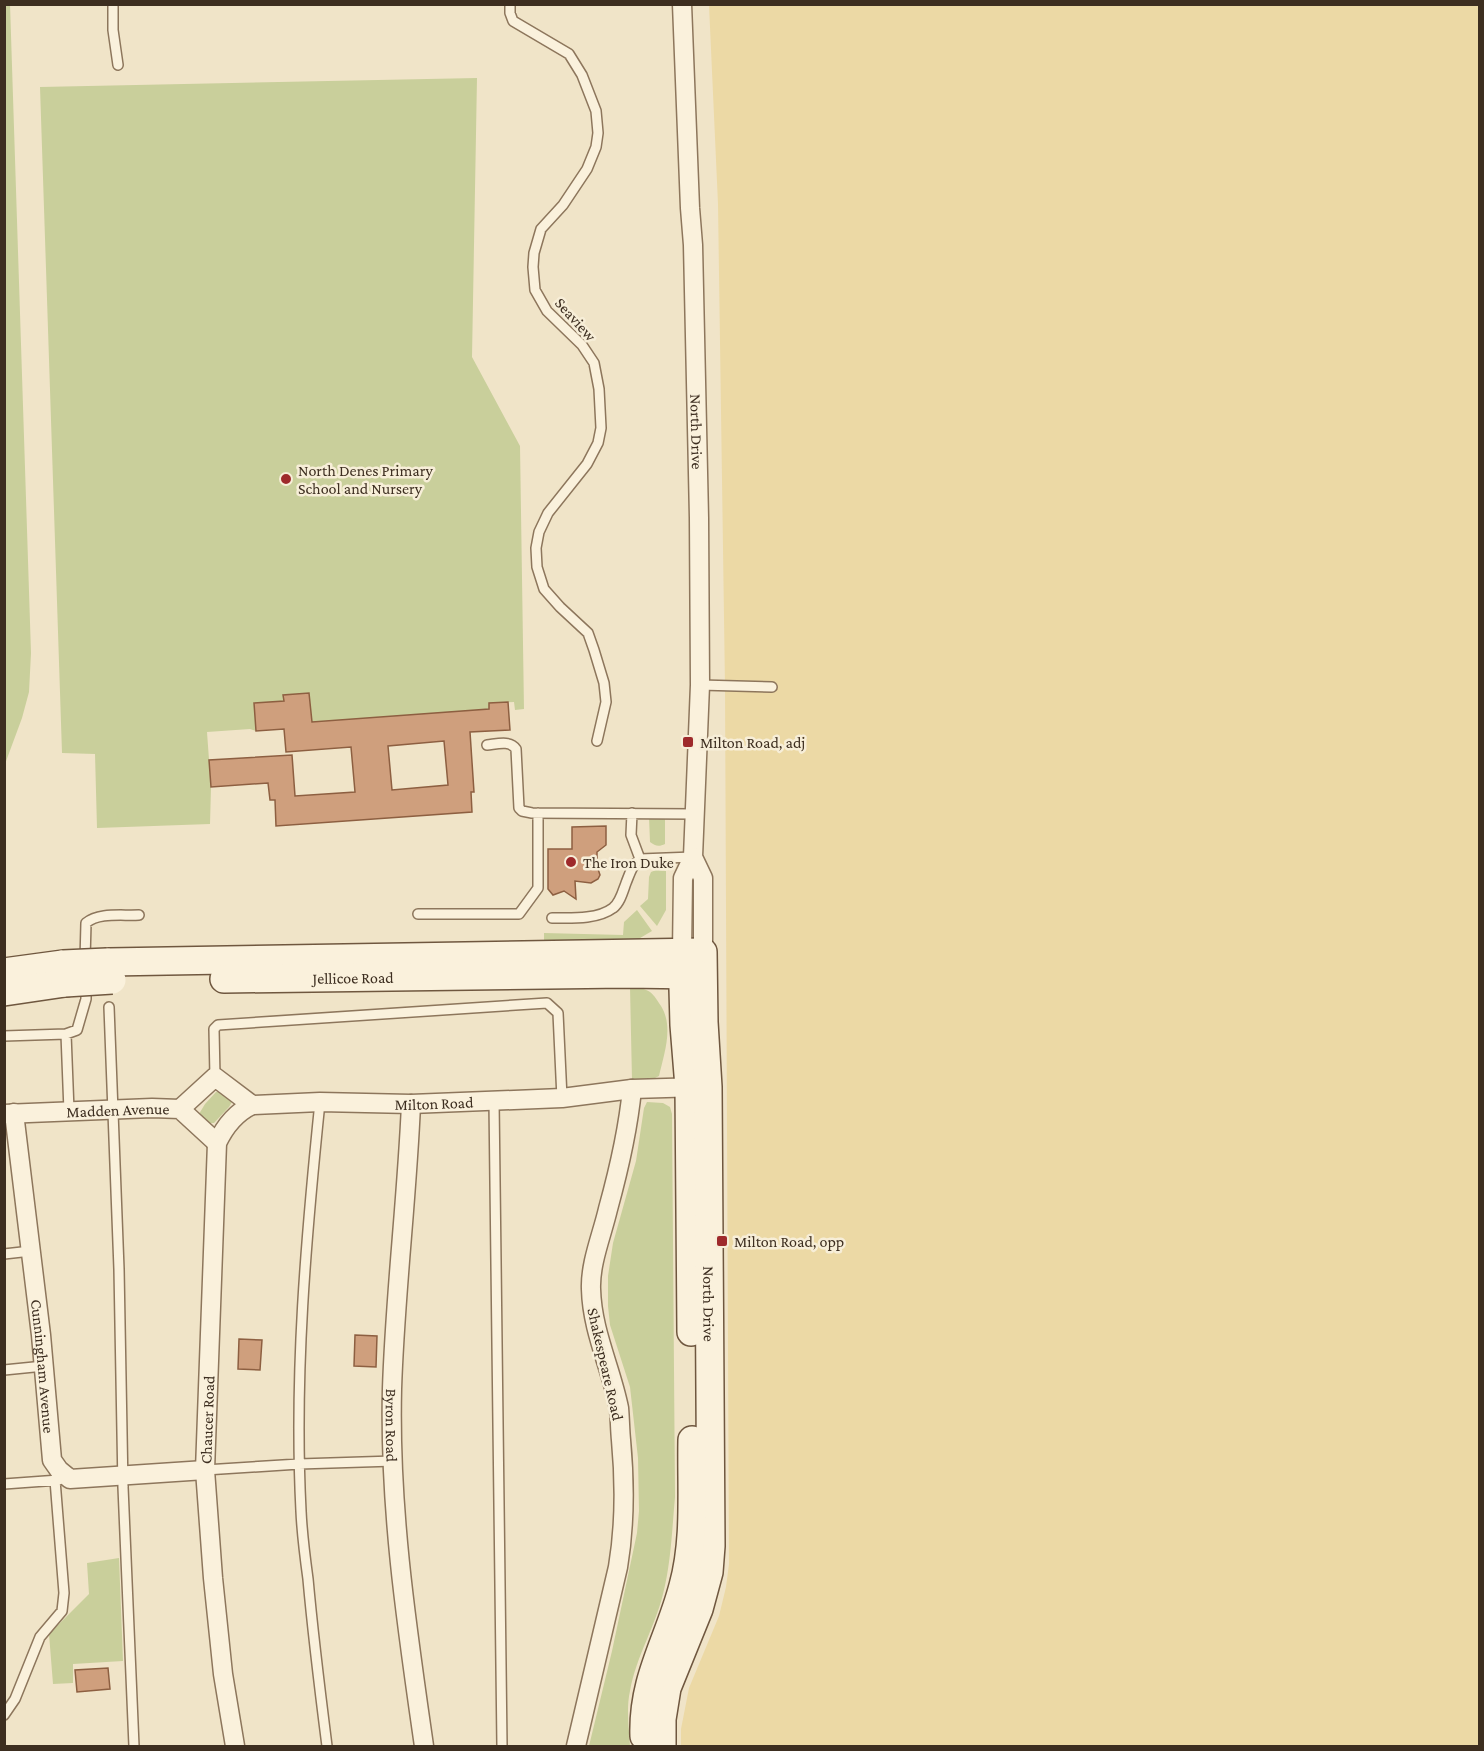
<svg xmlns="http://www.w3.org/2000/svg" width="1484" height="1751" font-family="'Crimson Pro',serif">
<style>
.green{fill:#c9cf9b}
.sand{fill:#ecd9a5}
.building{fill:#cf9f7d;stroke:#8d5f41;stroke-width:1.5;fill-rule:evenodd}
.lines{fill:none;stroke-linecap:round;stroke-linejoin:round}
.lane-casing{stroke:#8d765c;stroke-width:12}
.street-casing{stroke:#8d765c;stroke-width:21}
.secondary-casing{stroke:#6f573f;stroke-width:30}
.lane{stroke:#faf1dc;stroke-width:9}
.street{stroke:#faf1dc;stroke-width:18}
.secondary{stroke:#faf1dc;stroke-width:27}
.secondary-bridge-casing{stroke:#6f573f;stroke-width:30;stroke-linecap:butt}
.secondary-bridge{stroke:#faf1dc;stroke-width:27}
.poi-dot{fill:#9e2a2b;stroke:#f7eed8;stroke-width:2}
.labels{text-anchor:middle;stroke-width:5;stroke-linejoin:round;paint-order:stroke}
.street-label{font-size:16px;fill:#3d2e20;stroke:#f7eed8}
.poi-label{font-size:16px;fill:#3d2e20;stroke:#f7eed8;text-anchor:start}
</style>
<rect width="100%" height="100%" fill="#f0e4c8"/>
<!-- green -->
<path class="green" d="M 10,4 L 31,653 L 29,692 L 22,718 L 5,764 L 4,5 Z
M 477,78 L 472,357 L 520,446 L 524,709 L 515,710 L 514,702 L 490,703 L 489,709 L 256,731 L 250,729 L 207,732 L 211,787 L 210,824 L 97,828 L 95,754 L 62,753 L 40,87 Z
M 649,817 L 665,817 L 665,844 C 659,847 655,846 650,842 Z
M 656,870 L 666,871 L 666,910 L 657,926 L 640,906 L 648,899 L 649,877 L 651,872 Z
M 637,910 L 652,931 L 635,941 L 544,942 L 544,933 L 623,935 L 624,922 Z
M 630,987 C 649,989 651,990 661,1006 C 674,1027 664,1054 659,1076 L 655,1078 L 632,1080 Z
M 222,1091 L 233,1100 L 229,1107 L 214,1123 L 209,1123 L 201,1120 L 199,1114 L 205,1104 L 216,1092 Z
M 647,1102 L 663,1103 L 670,1107 L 672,1114 L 675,1497 C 672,1530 671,1563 663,1594 C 655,1627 636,1657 630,1691 C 626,1709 629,1728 630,1746 L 589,1746 L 612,1651 L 637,1533 L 639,1511 L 638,1458 L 630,1387 L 610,1325 L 608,1306 L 608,1276 L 613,1243 L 636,1161 L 644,1108 Z
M 119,1558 L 123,1661 L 73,1664 L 73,1683 L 53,1684 L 49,1634 L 89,1594 L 87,1563 Z"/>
<!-- sand -->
<path class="sand" d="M 709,5 L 1479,5 L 1479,1746 L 681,1746 L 681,1729 L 689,1688 L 719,1616 L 726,1587 L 729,1564 L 725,686 L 718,204 Z"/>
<!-- building -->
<path class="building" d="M 309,693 L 312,722 L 489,709 L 489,703 L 508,702 L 510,730 L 470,732 L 474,792 L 471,792 L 472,812 L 276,826 L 275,800 L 270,800 L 268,783 L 211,787 L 209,760 L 292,755 L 295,796 L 355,792 L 351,747 L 286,752 L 284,729 L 256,731 L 254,703 L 284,701 L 283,695 ZM 444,741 L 448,785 L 392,790 L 388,746 Z
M 606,826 L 606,845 L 597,852 L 597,866 L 600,875 L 598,879 L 591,883 L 575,881 L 576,899 L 564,891 L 553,895 L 548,889 L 548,849 L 572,849 L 572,827 Z
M 355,1335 L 377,1336 L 376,1367 L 354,1366 Z
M 239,1339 L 262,1340 L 260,1370 L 238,1369 Z
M 108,1668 L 110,1689 L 77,1692 L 75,1670 Z"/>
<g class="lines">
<!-- lane casing -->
<g class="lane-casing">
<path id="lane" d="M 113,4 L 113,30 L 118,65
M 510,4 L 510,13 L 513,21 L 569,54 L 582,75 L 596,111 L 598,133 L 596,147 L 587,169 L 563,205 L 541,229 L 534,253 L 533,267 L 535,290 L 547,311 L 582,345 L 594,363 L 599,389 L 601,428 L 598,443 L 587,464 L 548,513 L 539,532 L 536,548 L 537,567 L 544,589 L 560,607 L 588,633 L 594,650 L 604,683 L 606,702 L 597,741
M 700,685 L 772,687
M 487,745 C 497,744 510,740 516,749 L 519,808 L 522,811 L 532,813 L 694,814
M 632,813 L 631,835 L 640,859
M 418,914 L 519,914 L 538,888 L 538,813
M 552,918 C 570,918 597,920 613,908 C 620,903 623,891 626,883 C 630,873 632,865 640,859 L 693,857
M 85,960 L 86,923 C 99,912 122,916 139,915
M 109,1007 L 119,1269 L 123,1487 L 134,1746
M 4,1036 L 66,1034
M 215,1077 L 214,1029 L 218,1025 L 547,1003 L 558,1013 L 562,1098
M 494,1101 L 502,1746
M 320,1102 C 306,1238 294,1374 301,1511 C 302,1534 305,1557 308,1579 C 313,1635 320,1691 327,1746
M 69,1111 L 66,1034 L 77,1030 L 86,999 L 86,983
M 4,1254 L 31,1251
M 4,1370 L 44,1366
M 205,1470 L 299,1464 L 394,1461
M 4,1484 L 59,1480
M 4,1715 L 15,1699 L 40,1637 L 62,1611 L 64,1593 L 55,1480"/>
</g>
<!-- street casing -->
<g class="street-casing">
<g id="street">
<path id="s1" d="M 682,4 L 690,208 L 693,245 L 699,518 L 700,685 L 693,857 L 703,878 L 703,952"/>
<path d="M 682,952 L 683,878 L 693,857"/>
<path id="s2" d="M 411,1104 C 407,1199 395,1294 392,1389 C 389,1509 407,1628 424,1746"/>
<path id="s3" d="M 180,1109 L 215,1077 L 252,1105 L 320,1102 L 411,1104 L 562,1098 L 632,1089 L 700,1087"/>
<path id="s4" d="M 14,1113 L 41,1335 L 52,1460 L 59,1470 L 70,1479 L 205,1470"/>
<path id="s5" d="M 4,1114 L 152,1108 L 180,1109 L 217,1143"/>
<path id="s6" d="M 235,1746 L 223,1674 L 213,1578 L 205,1470 L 217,1143 C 225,1126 235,1113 252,1105"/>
<path d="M 576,1746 L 618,1567 C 625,1525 625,1483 621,1440 C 620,1430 620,1419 619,1408 C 611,1368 592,1331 591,1289 C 590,1263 602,1235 608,1209 C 619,1169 628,1131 632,1089"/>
</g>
</g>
<!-- secondary casing -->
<g class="secondary-casing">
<g id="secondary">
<path d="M 682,952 L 684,1025 L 689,1087 L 691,1332"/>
<path id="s7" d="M 109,962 L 703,952 L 704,1022 L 708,1087 L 711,1546 L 709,1572 L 699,1609 L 667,1688 L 662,1719 L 662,1746"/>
<path d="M 4,972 L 63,964"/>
<path id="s8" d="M 224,979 L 625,974 L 699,975"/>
<path d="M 4,992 L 65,983"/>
<path d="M 644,1736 C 642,1678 669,1640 683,1586 C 696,1539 691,1488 692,1440"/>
</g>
</g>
<!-- lane -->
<use href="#lane" class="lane"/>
<!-- street -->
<use href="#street" class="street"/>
<!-- secondary -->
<use href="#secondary" class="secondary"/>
<!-- secondary-bridge casing -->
<g class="secondary-bridge-casing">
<path id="secondary-bridge" d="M 63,964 L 107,962
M 65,983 L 112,980"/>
</g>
<!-- secondary-bridge -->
<use href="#secondary-bridge" class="secondary-bridge"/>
</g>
<!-- markers -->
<g class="poi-dot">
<circle cx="286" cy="479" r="6"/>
<rect x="682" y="736" width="12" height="12" rx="3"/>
<circle cx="571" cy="862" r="6"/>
<rect x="716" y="1235" width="12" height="12" rx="3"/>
</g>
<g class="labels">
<!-- street labels -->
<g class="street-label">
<text transform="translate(576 319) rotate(48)" y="6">Seaview</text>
<text dy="6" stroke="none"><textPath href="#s1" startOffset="428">North Drive</textPath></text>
<text dy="6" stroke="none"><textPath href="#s8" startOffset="129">Jellicoe Road</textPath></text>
<text dy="6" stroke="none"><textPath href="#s3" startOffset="276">Milton Road</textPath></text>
<text dy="6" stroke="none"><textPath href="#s5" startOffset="114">Madden Avenue</textPath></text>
<text dy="6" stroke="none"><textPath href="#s7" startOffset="946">North Drive</textPath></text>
<text transform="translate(606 1364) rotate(77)" y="6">Shakespeare Road</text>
<text dy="6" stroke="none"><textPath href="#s4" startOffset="255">Cunningham Avenue</textPath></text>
<text dy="6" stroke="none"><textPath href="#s6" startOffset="328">Chaucer Road</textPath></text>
<text dy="6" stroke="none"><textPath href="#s2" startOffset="322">Byron Road</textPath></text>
</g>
<!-- poi labels -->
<g class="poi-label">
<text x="298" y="476">North Denes Primary<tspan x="298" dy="18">School and Nursery</tspan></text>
<text x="700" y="748">Milton Road, adj</text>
<text x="583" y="868">The Iron Duke</text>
<text x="734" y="1247">Milton Road, opp</text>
</g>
</g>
<!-- border -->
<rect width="1484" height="1751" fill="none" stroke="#3d2e20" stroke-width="12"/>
</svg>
